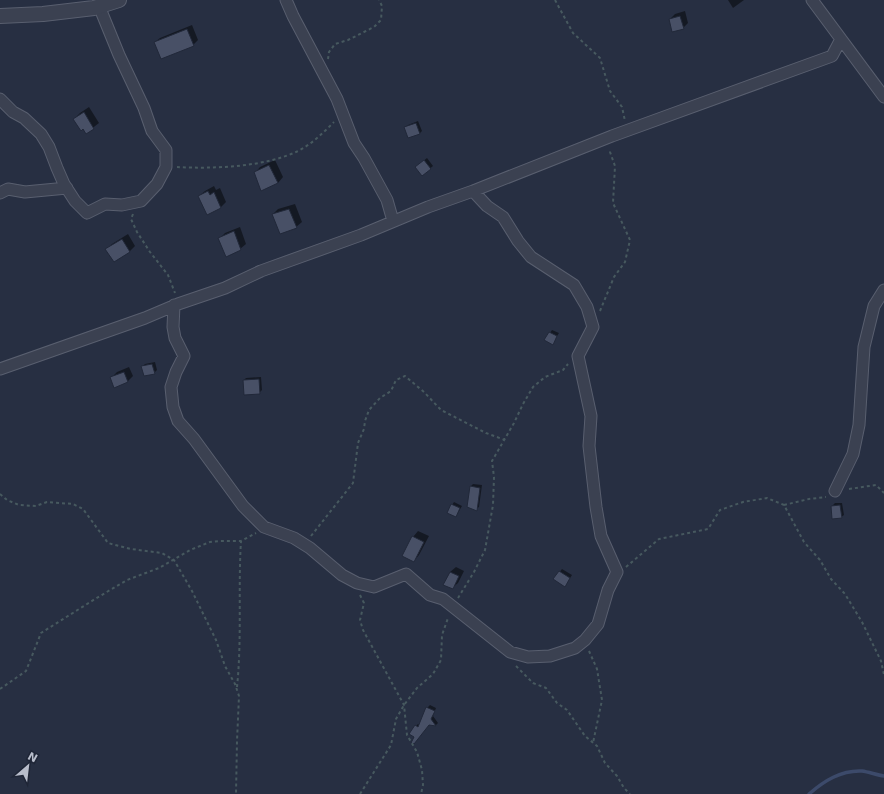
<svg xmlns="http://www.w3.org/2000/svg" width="884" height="794" font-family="'DejaVu Sans',sans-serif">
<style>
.shadow{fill:#0007}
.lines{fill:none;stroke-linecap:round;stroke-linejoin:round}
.stream{stroke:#3c4a6a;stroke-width:3.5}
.building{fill:#485066;stroke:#212839}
.minor-casing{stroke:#595f6f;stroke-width:13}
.tertiary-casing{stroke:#595f6f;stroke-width:16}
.path{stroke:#47595f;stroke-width:2;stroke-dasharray:3 3;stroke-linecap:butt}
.minor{stroke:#3b4151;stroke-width:11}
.tertiary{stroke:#3b4151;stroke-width:14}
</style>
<rect width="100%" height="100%" fill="#272f42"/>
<!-- shadow -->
<path class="shadow" d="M 728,0 L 744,0 L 733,8 Z
M 685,11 L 688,23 L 683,28 L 670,19 L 675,14 Z
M 192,25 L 198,40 L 193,45 L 155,42 L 160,38 Z
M 89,107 L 99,123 L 86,133 L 74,119 L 80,113 Z
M 418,121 L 422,131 L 419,134 L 405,127 L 408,125 Z
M 427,158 L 433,166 L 422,175 L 416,167 Z
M 275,160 L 283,177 L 278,183 L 255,173 L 260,167 Z
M 214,186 L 216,190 L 220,188 L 226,202 L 221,207 L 208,213 L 199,196 L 205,191 Z
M 295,204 L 302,222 L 296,227 L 273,214 L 278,209 Z
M 240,227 L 246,244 L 240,249 L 219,239 L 225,233 Z
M 128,234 L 135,246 L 130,251 L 107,249 L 112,244 Z
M 552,330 L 559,333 L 552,344 L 545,340 Z
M 155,362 L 157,370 L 154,373 L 143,366 L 145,364 Z
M 129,367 L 133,376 L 127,382 L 112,377 L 117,372 Z
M 261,377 L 262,390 L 259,393 L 244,380 L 246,378 Z
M 473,484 L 482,485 L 479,507 L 476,509 L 470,487 Z
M 454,502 L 462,506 L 456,516 L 452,505 Z
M 835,503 L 842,503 L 844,515 L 841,517 L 832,506 Z
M 418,531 L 429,536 L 419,555 L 414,561 L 413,537 Z
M 456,567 L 464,571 L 458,583 L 452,588 L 444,584 L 450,572 Z
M 562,569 L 572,575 L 567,583 L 554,579 Z
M 430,705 L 436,708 L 433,716 L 438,723 L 436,725 L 429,724 L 420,736 L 416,726 L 418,724 L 420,725 L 427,708 Z"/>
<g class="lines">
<!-- stream -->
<path class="stream" d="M 809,794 C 824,781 841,770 862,771 C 869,772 877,775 884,776"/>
</g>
<!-- building -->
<path class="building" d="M 680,16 L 684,29 L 672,32 L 669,19 Z
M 187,29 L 194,46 L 161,59 L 154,42 Z
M 84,112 L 94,129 L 86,134 L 83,129 L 81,131 L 73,119 Z
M 416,123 L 420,134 L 408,138 L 404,127 Z
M 424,160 L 431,169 L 422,176 L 415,167 Z
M 269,165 L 278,183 L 261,191 L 254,172 Z
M 208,191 L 210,195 L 214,192 L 221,208 L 207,215 L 198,196 Z
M 289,209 L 297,228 L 280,234 L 272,214 Z
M 234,231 L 241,250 L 226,257 L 218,238 Z
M 122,239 L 130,252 L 114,262 L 105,249 Z
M 549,332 L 557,336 L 553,345 L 544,340 Z
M 152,364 L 155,374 L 144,376 L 141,366 Z
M 124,372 L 128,382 L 114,388 L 110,377 Z
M 259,379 L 260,394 L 244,395 L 243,380 Z
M 470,486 L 480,488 L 477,511 L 467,507 Z
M 451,504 L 460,508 L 456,517 L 447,513 Z
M 840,505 L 842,518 L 832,519 L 831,506 Z
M 412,536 L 424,542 L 414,562 L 402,556 Z
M 559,571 L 570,578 L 565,587 L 553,579 Z
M 450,572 L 459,576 L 453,589 L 443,585 Z
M 426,707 L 435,711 L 431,719 L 436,726 L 429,725 L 414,744 L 411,743 L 414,737 L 409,734 L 415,725 L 418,727 Z"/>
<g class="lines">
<!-- minor casing -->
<g class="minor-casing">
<path id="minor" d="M 286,0 L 293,16 L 337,99 L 354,143 L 364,158 L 387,200 L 393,221
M 812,0 L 884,97
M 0,99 L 13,112 L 24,118 L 41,134 L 49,147 L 57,168 L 64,184 L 75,201 L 87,213 L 105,204 L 122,205 L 141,201 L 157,184 L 166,167 L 166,150 L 152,131 L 144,108 L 119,55 L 99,6
M 473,191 L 612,136 L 832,56 L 841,39
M 0,193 L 8,189 L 25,192 L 67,188
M 0,369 L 145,318 L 178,304 L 225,288 L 261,271 L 361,235 L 428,207 L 473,191 L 487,206 L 503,217 L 518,241 L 531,257 L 574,285 L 587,307 L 593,327 L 578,356 L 591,416 L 589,446 L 596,507 L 601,536 L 617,572 L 608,590 L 598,624 L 585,640 L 575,648 L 550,656 L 528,657 L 510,652 L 443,599 L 430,595 L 406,574 L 374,587 L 357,583 L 342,575 L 310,548 L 294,538 L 264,527 L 243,506 L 194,439 L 178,421 L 173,407 L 171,387 L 176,372 L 184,356 L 175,338 L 173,327 L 174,305
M 835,491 L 853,454 L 859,425 L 864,347 L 874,306 L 884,290"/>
</g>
<!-- tertiary casing -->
<g class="tertiary-casing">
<path id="tertiary" d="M 0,16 L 43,14 L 94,8 L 119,0"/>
</g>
<!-- path -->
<path class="path" d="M 555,0 L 573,33 L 600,58 L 610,91 L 622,107 L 625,121
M 328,59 L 329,52 L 335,44 L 348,40 L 374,27 L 381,20 L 382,6 L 379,0
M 177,167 C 214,169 265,167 298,151 C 312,144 323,133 334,122
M 133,214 L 131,219 L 137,232 L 150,252 L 168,275 L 175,293
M 600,311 L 614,277 L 625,262 L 630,240 L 613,203 L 615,166 L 610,152 L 610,149
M 849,489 L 876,485 L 884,493
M 0,494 L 7,500 L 19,505 L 36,506 L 47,502 L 73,504 L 83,509 L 108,543 L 131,549 L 162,553 L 174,560 L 192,591 L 216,640 L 225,666 L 235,684 L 239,696 L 237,741 L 236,794
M 784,505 L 809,499 L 826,497
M 311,536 L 353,483 L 358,443 L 364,429 L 365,421 L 369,410 L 380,398 L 391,391 L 396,380 L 405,376 L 424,392 L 441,410 L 486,433 L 505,440
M 626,567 L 659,539 L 708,529 L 720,510 L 743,502 L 767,498 L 784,505 L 804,542 L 820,560 L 831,579 L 845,594 L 862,622 L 881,661 L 884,675
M 360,595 L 364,603 L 360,620 L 363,630 L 404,705 L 407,735 L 417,752 L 422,770 L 423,785 L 421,794
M 458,598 L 474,572 L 485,550 L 493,505 L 494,477 L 492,461 L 514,423 L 523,404 L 533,387 L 545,377 L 563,370 L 568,364
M 589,651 L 597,669 L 602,700 L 593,743
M 516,666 L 533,683 L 546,688 L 557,703 L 567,710 L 585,736 L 597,746 L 605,763 L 617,776 L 624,788 L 630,794
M 237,687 C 242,639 238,589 241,541
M 0,689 L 26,671 L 41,633 L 95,599 L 127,580 L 159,568 L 190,550 L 210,542 L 220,541 L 241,541 L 256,533
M 360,794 L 391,745 L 396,719 L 404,705 L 417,688 L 433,674 L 441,660 L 442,635 L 448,618"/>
<!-- minor -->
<use href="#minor" class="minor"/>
<!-- tertiary -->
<use href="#tertiary" class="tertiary"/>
</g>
<!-- north arrow -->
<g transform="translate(28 766) rotate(28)" stroke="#1f2637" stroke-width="3" paint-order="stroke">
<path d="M0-3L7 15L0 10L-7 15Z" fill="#b8bdcb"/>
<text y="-6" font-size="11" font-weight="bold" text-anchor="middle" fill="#b8bdcb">N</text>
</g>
</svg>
